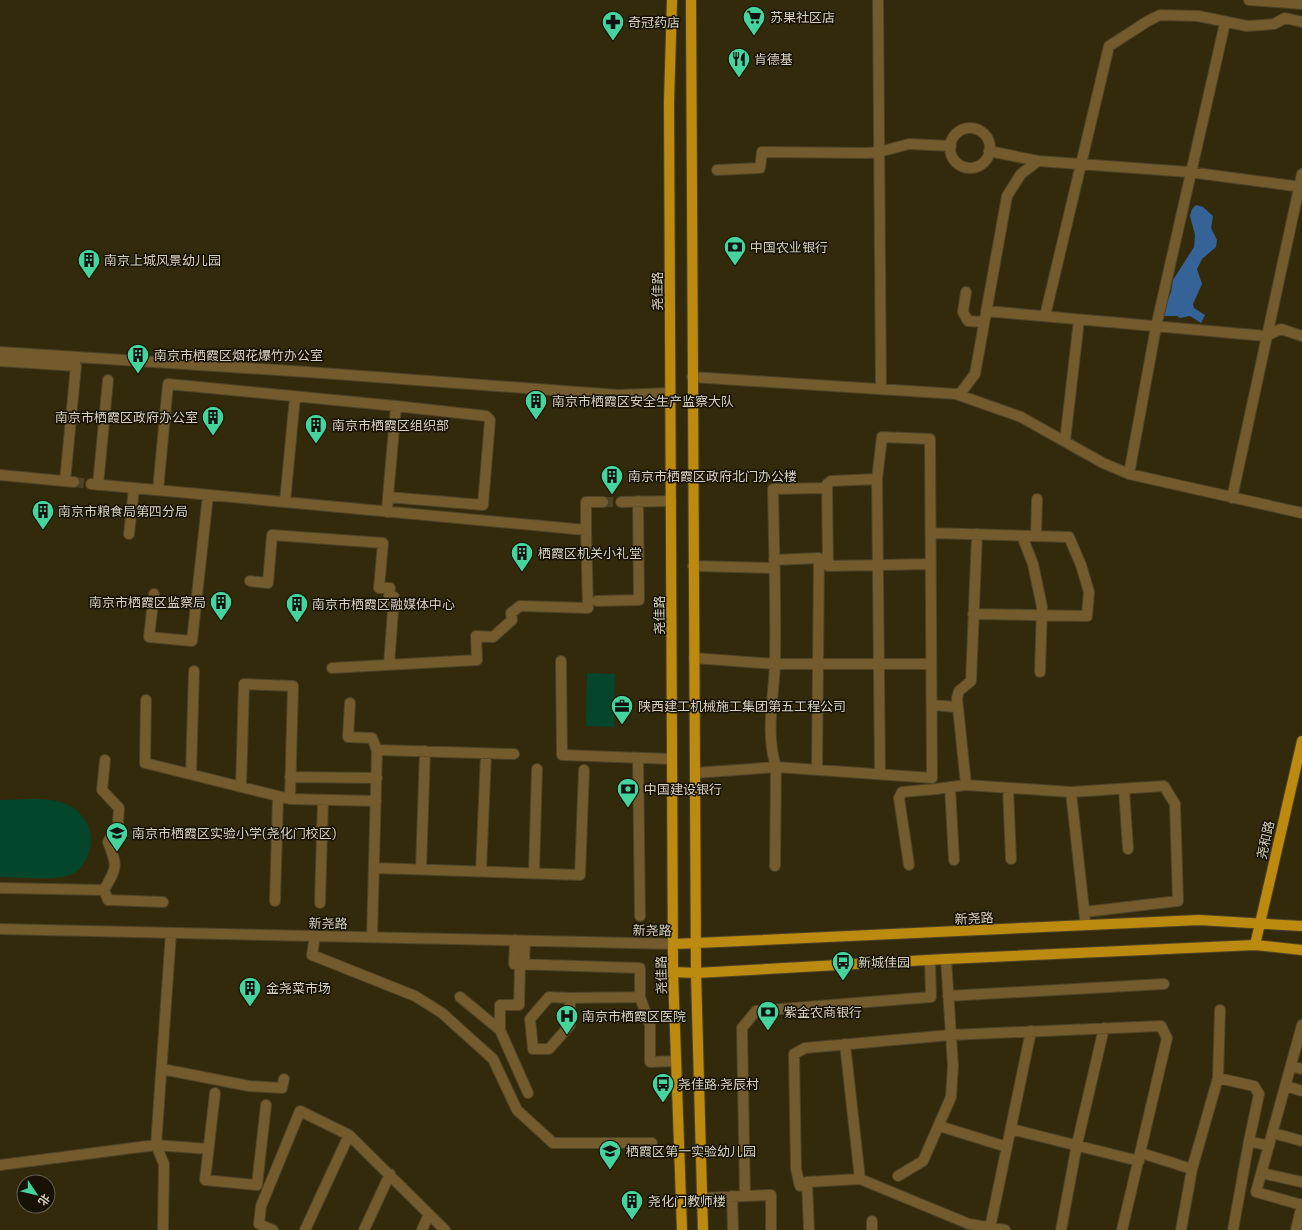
<svg xmlns="http://www.w3.org/2000/svg" width="1302" height="1230" font-family="'Exo 2','Noto Sans SC',sans-serif">
<style>
.green{fill:#04462c}
.water{fill:#356397}
.lines{fill:none;stroke-linecap:round;stroke-linejoin:round}
.minor-tunnel{stroke:#4c4226;stroke-width:10;stroke-dasharray:10 5;stroke-linecap:butt}
.minor-casing{stroke:#4d4428;stroke-width:12}
.major-casing{stroke:#4d4428;stroke-width:12}
.minor{stroke:#735b2d;stroke-width:10}
.major{stroke:#bc8a0e;stroke-width:10}
.labels{text-anchor:middle;stroke-width:3;stroke-linejoin:round;paint-order:stroke}
.poi-label{font-size:13px;fill:#d7d2c1;stroke:#161206;text-anchor:start}
.street-label{font-size:13px;fill:#d7d2c1;stroke:#161206}
</style>
<rect width="100%" height="100%" fill="#33290b"/>
<!-- green -->
<path class="green" d="M 587,673 L 615,674 L 614,727 L 586,726 Z
M 0,800 C 29,800 70,792 86,822 C 91,830 92,840 90,849 C 87,859 81,871 70,875 C 56,881 17,877 0,877 Z"/>
<!-- water -->
<path class="water" d="M 1196,205 L 1203,207 L 1213,216 L 1211,228 L 1217,240 L 1216,247 L 1202,259 L 1197,269 L 1202,284 L 1193,304 L 1194,308 L 1205,315 L 1201,323 L 1190,316 L 1180,318 L 1177,316 L 1162,316 L 1171,292 L 1173,280 L 1194,247 L 1195,235 L 1190,216 L 1192,209 Z"/>
<g class="lines">
<!-- minor-tunnel -->
<path class="minor-tunnel" d="M 74,482 L 91,484
M 603,502 L 621,502"/>
<!-- minor casing -->
<g class="minor-casing">
<path id="minor" d="M 878,0 L 881,389
M 1249,0 L 1302,4
M950 148a20 20 0 1 1 40 0a20 20 0 1 1-40 0Z
M 989,151 L 1038,161
M 717,170 L 760,168 L 762,152 L 867,153 L 879,152 L 909,144 L 951,146
M 966,292 L 963,312 L 968,321 L 984,322
M 986,311 L 1266,336 L 1281,329 L 1302,336
M 1045,316 L 1109,46 L 1148,21 L 1160,15 L 1198,16 L 1247,26 L 1274,24 L 1285,18 L 1302,22
M 0,352 L 308,372 L 618,395 L 670,393
M 0,361 L 76,366 L 65,481
M 692,377 L 956,394 L 1021,417 L 1103,463 L 1129,474 L 1302,513
M 959,395 L 975,374 L 1007,196 L 1021,174 L 1038,161 L 1189,172 L 1302,187
M 1065,441 L 1079,320
M 1129,474 L 1156,327 L 1225,23
M 0,475 L 74,482
M 877,479 L 831,481 L 827,484 L 828,566 L 931,564
M 91,484 L 586,530 L 586,502 L 603,502
M 98,485 L 108,380
M 158,490 L 168,384 L 396,406
M 1232,498 L 1302,174
M 285,502 L 295,397
M 621,502 L 671,501
M 387,512 L 388,497 L 396,406 L 486,416 L 490,420 L 483,505 L 388,497
M 931,533 L 1069,537 L 1081,565 L 1089,592 L 1087,616 L 973,614
M 129,534 L 134,488
M 1022,536 L 1033,564 L 1042,607 L 1040,672
M 1036,536 L 1037,499
M 774,560 L 819,558 L 817,770
M 693,566 L 774,568
M 250,581 L 268,583 L 272,535 L 383,543 L 379,588 L 390,588 L 389,596 L 394,597 L 389,665
M 154,594 L 149,637 L 192,641 L 208,495
M 597,601 L 639,600 L 638,501
M 694,658 L 775,664 L 931,664
M 561,661 L 562,755 L 672,759
M 332,668 L 477,660 L 476,636 L 493,637 L 512,620 L 511,613 L 520,606 L 588,608 L 586,530
M 146,700 L 145,763 L 290,799 L 376,801
M 350,703 L 348,737 L 372,738 L 377,750 L 372,937
M 932,705 L 957,707
M 377,750 L 514,754
M 638,758 L 640,916
M 695,773 L 776,767 L 932,778 L 930,439 L 882,437 L 877,479 L 880,774
M 191,774 L 194,671
M 290,777 L 377,778
M 966,785 L 957,698 L 959,691 L 971,681 L 977,534
M 241,787 L 244,684 L 293,686 L 290,799
M 950,787 L 954,860
M 1008,788 L 1011,859
M 1124,789 L 1128,849
M 1071,792 L 1085,919
M 909,865 L 899,798 L 902,792 L 936,789 L 966,785 L 1071,792 L 1164,786 L 1175,804 L 1178,901 L 1084,912
M 775,866 L 776,767 C 765,732 774,698 775,662 C 776,604 774,547 773,489 L 827,488
M 374,868 L 580,875 L 584,770
M 421,869 L 425,751
M 481,871 L 486,754
M 534,873 L 537,769
M 0,888 L 104,890 C 117,867 118,867 108,842 L 118,823 L 119,808 L 102,790 L 105,760
M 104,890 L 108,900 L 163,902
M 275,901 L 278,796
M 320,903 L 323,800
M 0,929 L 674,944
M 315,936 L 312,955 L 415,996 L 442,1013 L 493,1059 L 517,1110 L 553,1143 L 652,1143
M 515,940 L 514,964 L 640,968 L 640,997 L 650,1025 L 650,1062 L 676,1061
M 524,965 L 525,941
M 948,996 L 1164,984
M 460,997 L 500,1030 L 528,1093
M 570,998 L 549,997 L 530,1019 L 533,1049 L 549,1049 L 570,1025 L 570,998 L 640,997
M 1302,1025 L 1256,1192 L 1302,1205
M 500,1030 L 500,1005 L 519,1005 L 520,965
M 845,1044 L 860,1179
M 1291,1066 L 1302,1069
M 162,1069 L 249,1086 L 282,1088 L 284,1079
M 1218,1078 L 1254,1086 L 1259,1094 L 1249,1141
M 1286,1086 L 1302,1091
M 215,1093 L 205,1180 L 257,1185 L 266,1105
M 939,1126 L 1007,1147
M 1011,1129 L 1139,1161
M 1273,1133 L 1302,1141
M 1141,1153 L 1192,1169
M 0,1165 L 156,1145 L 171,933
M 1262,1173 L 1302,1182
M 898,1176 L 923,1161 L 951,1097 L 953,1066 L 946,959
M 807,1182 L 809,1230
M 732,1196 L 733,1230
M 745,1196 L 771,1195 L 771,1230
M 702,1198 L 745,1196 L 742,1028 L 756,1011 L 931,997 L 930,960
M 872,1221 L 872,1230
M 990,1228 L 1031,1031
M 163,1230 L 164,1164 L 156,1145 L 208,1149
M 273,1230 L 259,1224 L 261,1206 L 300,1111 L 349,1135 L 445,1230
M 305,1230 L 349,1135
M 364,1230 L 390,1174
M 422,1230 L 429,1214
M 1005,1230 L 969,1224 L 860,1179 L 807,1182 L 800,1186 L 796,1169 L 794,1054 L 805,1048 L 950,1035 L 1161,1026 L 1167,1038 L 1122,1230
M 1061,1230 L 1077,1144 L 1104,1028
M 1181,1230 L 1192,1169 L 1218,1078 L 1220,1010
M 1233,1230 L 1249,1141 L 1269,1146
M 1296,1230 L 1302,1204"/>
</g>
<!-- major casing -->
<g class="major-casing">
<path id="major" d="M 672,0 L 669,103 L 673,972 L 682,1230
M 691,0 L 696,973 L 703,1230
M 674,944 L 1199,920 L 1302,926
M 1255,945 L 1302,741
M 673,972 L 696,973 L 946,959 L 1255,945 L 1302,950"/>
</g>
<!-- minor -->
<use href="#minor" class="minor"/>
<!-- major -->
<use href="#major" class="major"/>
</g>
<!-- icons -->
<defs>
<g id="supermarket-pin" transform="scale(1.15)"><path d="M0 17L-7.5 6A9.5 9.5 0 1 1 7.5 6Z" fill="#46d49e" stroke="#161206"/><path d="M-6-5.5h2.5l.6 2H6L4.5 2H-2.5L-4.4-4H-6ZM-1.5 3.2a1.3 1.3 0 1 0 .1 0ZM3 3.2a1.3 1.3 0 1 0 .1 0Z" fill="#111"/></g>
<g id="pharmacy-pin" transform="scale(1.15)"><path d="M0 17L-7.5 6A9.5 9.5 0 1 1 7.5 6Z" fill="#46d49e" stroke="#161206"/><path d="M-2-6h4v4h4v4h-4v4h-4v-4h-4v-4h4Z" fill="#111"/></g>
<g id="restaurant-pin" transform="scale(1.15)"><path d="M0 17L-7.5 6A9.5 9.5 0 1 1 7.5 6Z" fill="#46d49e" stroke="#161206"/><path d="M-5-6h1v4h1v-4h1v4h1v-4h1v5L-1.5 .5V6h-2V.5L-5-1ZM5-6V6H3V1.5H1.5Q1.5-4 5-6Z" fill="#111"/></g>
<g id="bank-pin" transform="scale(1.15)"><path d="M0 17L-7.5 6A9.5 9.5 0 1 1 7.5 6Z" fill="#46d49e" stroke="#161206"/><path d="M-6-4H6V4H-6ZM0-2.3a2.3 2.3 0 1 0 0 4.6a2.3 2.3 0 1 0 0-4.6Z" fill="#111"/></g>
<g id="building-pin" transform="scale(1.15)"><path d="M0 17L-7.5 6A9.5 9.5 0 1 1 7.5 6Z" fill="#46d49e" stroke="#161206"/><path d="M-4-6H4V6H1V3H-1V6H-4ZM-2.5-4.3h1.7v1.8h-1.7ZM.8-4.3h1.7v1.8H.8ZM-2.5-1h1.7V.8h-1.7ZM.8-1h1.7V.8H.8Z" fill="#111"/></g>
<g id="office-pin" transform="scale(1.15)"><path d="M0 17L-7.5 6A9.5 9.5 0 1 1 7.5 6Z" fill="#46d49e" stroke="#161206"/><path d="M-6-3h4V-5.5h4V-3h4V5H-6ZM-1-4.5V-3h2v-1.5ZM-6 0V1H6V0Z" fill="#111"/></g>
<g id="school-pin" transform="scale(1.15)"><path d="M0 17L-7.5 6A9.5 9.5 0 1 1 7.5 6Z" fill="#46d49e" stroke="#161206"/><path d="M0-5L7-2L0 1L-7-2ZM-4 1L0 2.5L4 1V4Q0 6-4 4Z" fill="#111"/></g>
<g id="bus-pin" transform="scale(1.15)"><path d="M0 17L-7.5 6A9.5 9.5 0 1 1 7.5 6Z" fill="#46d49e" stroke="#161206"/><path d="M-5-6H5V4H4V6H2V4H-2V6H-4V4H-5ZM-3.5-4V0h7V-4ZM-3.5 1.2v1.5H-2V1.2ZM2 1.2v1.5H3.5V1.2Z" fill="#111"/></g>
<g id="hospital-pin" transform="scale(1.15)"><path d="M0 17L-7.5 6A9.5 9.5 0 1 1 7.5 6Z" fill="#46d49e" stroke="#161206"/><path d="M-5-5h3v3.5h4V-5h3V5h-3V1.5h-4V5h-3Z" fill="#111"/></g>
</defs>
<g fill-rule="evenodd">
<use href="#supermarket-pin" x="754" y="17"/>
<use href="#pharmacy-pin" x="613" y="22"/>
<use href="#restaurant-pin" x="739" y="59"/>
<use href="#bank-pin" x="735" y="247"/>
<use href="#building-pin" x="89" y="260"/>
<use href="#building-pin" x="138" y="355"/>
<use href="#building-pin" x="536" y="401"/>
<use href="#building-pin" x="213" y="417"/>
<use href="#building-pin" x="316" y="425"/>
<use href="#building-pin" x="612" y="476"/>
<use href="#building-pin" x="43" y="511"/>
<use href="#building-pin" x="522" y="553"/>
<use href="#building-pin" x="221" y="602"/>
<use href="#building-pin" x="297" y="604"/>
<use href="#office-pin" x="622" y="706"/>
<use href="#bank-pin" x="628" y="789"/>
<use href="#school-pin" x="117" y="833"/>
<use href="#bus-pin" x="843" y="962"/>
<use href="#building-pin" x="250" y="988"/>
<use href="#bank-pin" x="768" y="1012"/>
<use href="#hospital-pin" x="567" y="1016"/>
<use href="#bus-pin" x="663" y="1084"/>
<use href="#school-pin" x="610" y="1151"/>
<use href="#building-pin" x="632" y="1201"/>
</g>
<g class="labels">
<!-- poi labels -->
<g class="poi-label">
<text x="770" y="22">苏果社区店</text>
<text x="628" y="27">奇冠药店</text>
<text x="754" y="64">肯德基</text>
<text x="750" y="252">中国农业银行</text>
<text x="104" y="265">南京上城风景幼儿园</text>
<text x="154" y="360">南京市栖霞区烟花爆竹办公室</text>
<text x="552" y="406">南京市栖霞区安全生产监察大队</text>
<text x="198" y="422" text-anchor="end">南京市栖霞区政府办公室</text>
<text x="332" y="430">南京市栖霞区组织部</text>
<text x="628" y="481">南京市栖霞区政府北门办公楼</text>
<text x="58" y="516">南京市粮食局第四分局</text>
<text x="538" y="558">栖霞区机关小礼堂</text>
<text x="206" y="607" text-anchor="end">南京市栖霞区监察局</text>
<text x="312" y="609">南京市栖霞区融媒体中心</text>
<text x="638" y="711">陕西建工机械施工集团第五工程公司</text>
<text x="644" y="794">中国建设银行</text>
<text x="132" y="838">南京市栖霞区实验小学(尧化门校区)</text>
<text x="858" y="967">新城佳园</text>
<text x="266" y="993">金尧菜市场</text>
<text x="784" y="1017">紫金农商银行</text>
<text x="582" y="1021">南京市栖霞区医院</text>
<text x="678" y="1089">尧佳路·尧辰村</text>
<text x="626" y="1156">栖霞区第一实验幼儿园</text>
<text x="648" y="1206">尧化门教师楼</text>
</g>
<!-- street labels -->
<g class="street-label">
<text transform="translate(657 291) rotate(-90)" y="5">尧佳路</text>
<text transform="translate(659 615) rotate(-90)" y="5">尧佳路</text>
<text transform="translate(1265 840) rotate(-77)" y="5">尧和路</text>
<text transform="translate(974 918) rotate(-3)" y="5">新尧路</text>
<text transform="translate(328 923) rotate(1)" y="5">新尧路</text>
<text transform="translate(652 930) rotate(1)" y="5">新尧路</text>
<text transform="translate(661 975) rotate(-91)" y="5">尧佳路</text>
</g>
</g>
<!-- north arrow -->
<g transform="translate(36 1194) rotate(125)"><circle r="19" fill="#161206" stroke="#635f51"/>
<path d="M0-3L7 15L0 10L-7 15Z" fill="#46d49e"/>
<text y="-6" font-size="11" font-weight="bold" text-anchor="middle" fill="#d7d2c1">北</text>
</g>
</svg>
